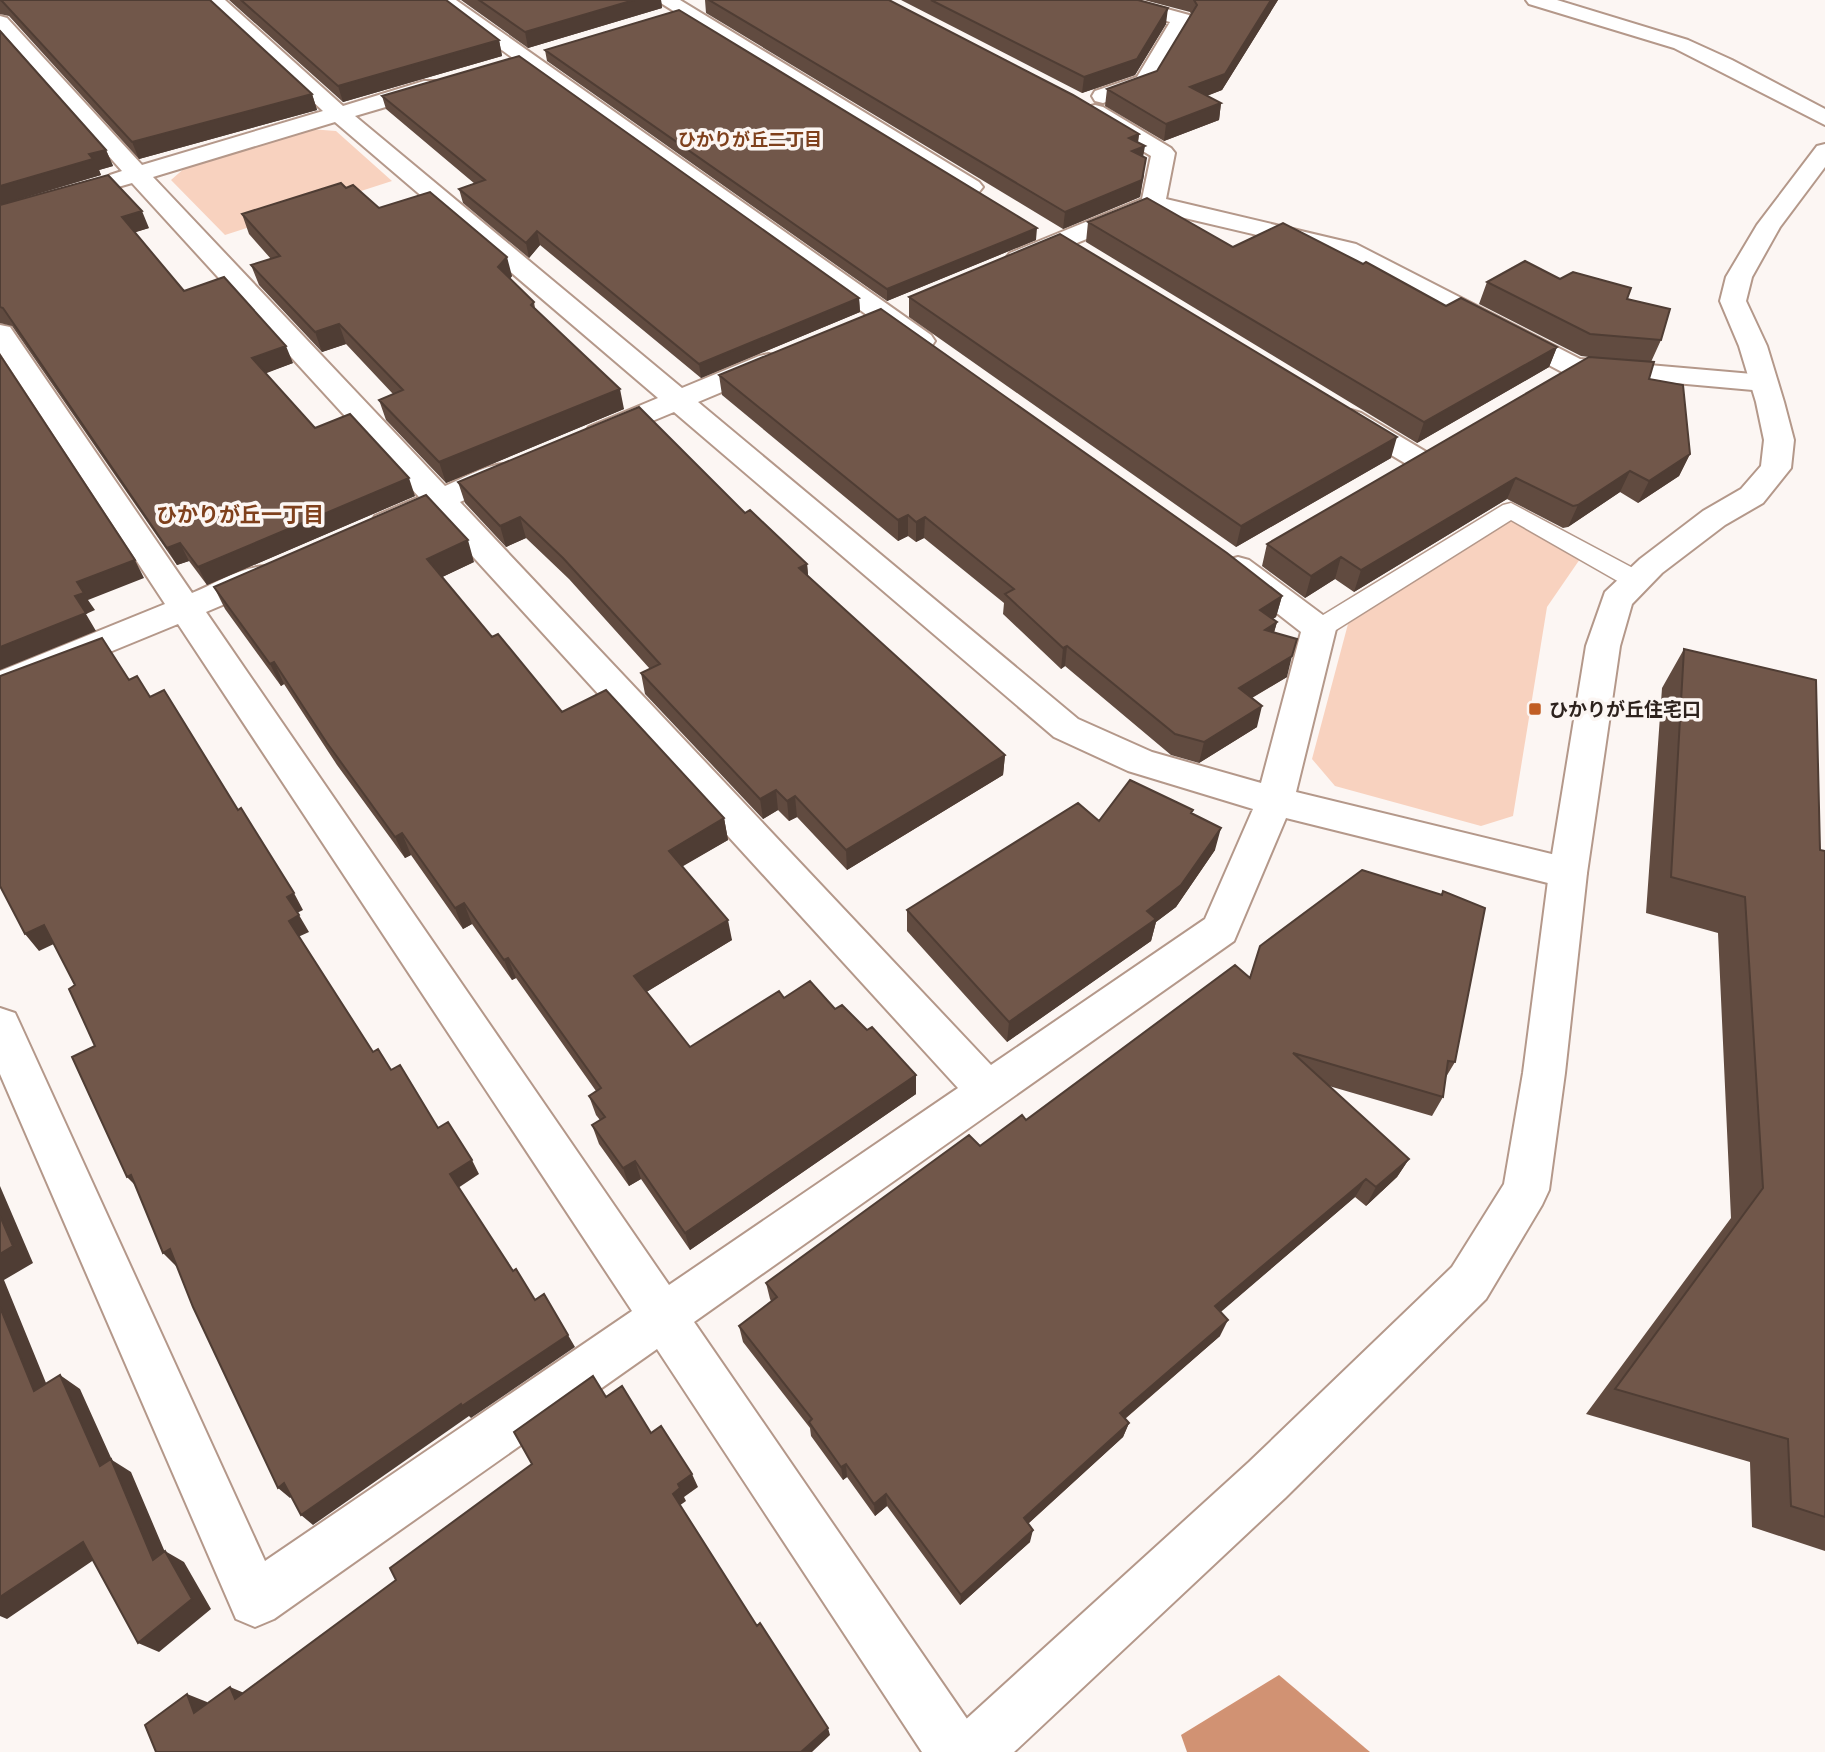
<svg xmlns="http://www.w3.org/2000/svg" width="1825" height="1752" font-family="'PT Serif','Noto Sans JP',serif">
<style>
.green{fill:#f8d2bf}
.water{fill:#d19273}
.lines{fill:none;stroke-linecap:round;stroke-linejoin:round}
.lane-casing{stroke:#b4988a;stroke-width:3}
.street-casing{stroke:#b4988a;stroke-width:4}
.secondary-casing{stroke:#b4988a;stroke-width:4}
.lane{fill:#fff;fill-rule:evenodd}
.street{fill:#fff;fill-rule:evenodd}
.secondary{fill:#fff;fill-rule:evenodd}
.wall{fill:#614b40}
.shaded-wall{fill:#4f3d34}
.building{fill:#71574a;stroke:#4f3d34;stroke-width:2}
.poi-dot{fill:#c15e24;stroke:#fcf6f3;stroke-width:2.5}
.labels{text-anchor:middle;stroke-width:7;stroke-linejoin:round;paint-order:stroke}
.far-neighbourhood-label{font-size:18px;font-weight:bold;fill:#7f401c;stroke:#fcf6f3}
.poi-label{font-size:19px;font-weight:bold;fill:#2d221d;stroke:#fcf6f3;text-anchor:start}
.neighbourhood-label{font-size:21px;font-weight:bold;fill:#7f401c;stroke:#fcf6f3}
</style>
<rect width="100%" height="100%" fill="#fcf6f3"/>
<!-- green -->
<path class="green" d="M 310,129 L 336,131 L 392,181 L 225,235 L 171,180 L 187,166 Z
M 1511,518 L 1580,559 L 1547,607 L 1513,816 L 1481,826 L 1335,786 L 1312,759 L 1348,624 Z"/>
<!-- water -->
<path class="water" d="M 1279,1675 L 1370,1752 L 1187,1752 L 1181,1735 Z"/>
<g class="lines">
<!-- lane casing -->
<g class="lane-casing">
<path id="lane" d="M 1511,503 L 1646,575 L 1649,581 L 1646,587 L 1637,589 L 1628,587 L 1511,520 L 1328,635 L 1319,638 L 1310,635 L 1306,629 L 1310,623 L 1503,505 Z"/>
</g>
<!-- street casing -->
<g class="street-casing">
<path id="street" d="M 203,0 L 225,0 L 343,106 L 424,81 L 440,81 L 443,86 L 440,91 L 355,116 L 682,388 L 759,356 L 769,354 L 779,356 L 783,362 L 779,368 L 698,402 L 1078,719 L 1152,752 L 1261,783 L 1301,632 L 1227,574 L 1222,567 L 1227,560 L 1238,557 L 1249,560 L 1331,621 L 1336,629 L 1296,792 L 1568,858 L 1582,862 L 1587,873 L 1582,884 L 1568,888 L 1286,818 L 1234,941 L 694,1322 L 976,1732 L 985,1752 L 922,1752 L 657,1349 L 274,1619 L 255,1627 L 236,1619 L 0,1074 L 0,1008 L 15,1013 L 21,1026 L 265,1561 L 632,1311 L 178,624 L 0,697 L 0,671 L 165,604 L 0,353 L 0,325 L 10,327 L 192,593 C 217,583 251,560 277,568 L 282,575 L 277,582 L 206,612 L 669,1285 L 958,1088 L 434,514 C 415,522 396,535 375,530 L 371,523 L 375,516 L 419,497 L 132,183 L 118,187 L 110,185 L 106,180 L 110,175 L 122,171 L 0,34 L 0,16 L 7,18 L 142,165 L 323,111 ZM 335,122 L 658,398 L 589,427 L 584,433 L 589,439 L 599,442 L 609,439 L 674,412 L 1054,737 L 1128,771 L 1253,809 L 1205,919 L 991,1065 L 460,502 L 518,477 L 522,471 L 518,465 C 494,459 467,477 445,486 L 153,177 Z
M 433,0 L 456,0 L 931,335 L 935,341 L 931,347 L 921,349 L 911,347 Z
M 656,0 L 680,0 L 979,182 L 983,187 L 979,192 L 963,192 Z
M 1101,0 L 1134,0 L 1189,15 L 1192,19 L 1153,86 L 1103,103 L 1095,101 L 1092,96 L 1095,91 L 1137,77 L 1170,22 L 1104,4 Z
M 1526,0 L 1557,0 L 1688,40 L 1732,60 L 1825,109 L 1825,125 L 1674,48 L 1529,4 Z
M 1095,105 L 1103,107 L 1171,148 L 1175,153 L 1166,199 L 1356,244 L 1580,359 L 1764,375 L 1774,377 L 1778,383 L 1774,389 L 1764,391 L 1564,373 L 1338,254 L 1155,211 L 1028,263 L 1019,266 L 1010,263 L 1006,258 L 1010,253 L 1142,199 L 1151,156 L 1087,117 L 1084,112 L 1087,107 Z
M 1351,410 L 1361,413 L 1428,453 L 1433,459 L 1428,465 L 1418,468 L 1408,465 L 1341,425 L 1337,419 L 1341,413 Z"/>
</g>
<!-- secondary casing -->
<g class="secondary-casing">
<path id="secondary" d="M 1825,144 L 1825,167 L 1780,227 L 1752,277 L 1746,301 L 1767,346 L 1784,402 L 1794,440 L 1791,468 L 1763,503 L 1725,525 L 1662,573 L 1632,604 L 1620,646 L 1587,873 L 1565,1073 L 1549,1190 L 1542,1205 L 1486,1299 L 1285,1498 L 1014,1752 L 943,1752 L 952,1732 L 1249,1462 L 1452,1267 L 1504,1184 L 1523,1073 L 1549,873 L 1586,646 L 1605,592 L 1640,559 L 1703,511 L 1741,489 L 1761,466 L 1764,440 L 1756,402 L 1739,346 L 1720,301 L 1726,277 L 1757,225 L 1817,146 Z"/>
</g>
<!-- lane -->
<use href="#lane" class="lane"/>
<!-- street -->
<use href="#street" class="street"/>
<!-- secondary -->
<use href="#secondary" class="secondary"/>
</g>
<!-- wall -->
<path class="wall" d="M 0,0 L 312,94 L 317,110 L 139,159 L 9,16 L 0,14 Z
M 229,0 L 446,0 L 499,40 L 502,56 L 343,102 Z
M 461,0 L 661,0 L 662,8 L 528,48 Z
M 705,0 L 889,0 L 1139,134 L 1138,142 L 1143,157 L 1144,175 L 1140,197 L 1063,229 L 706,13 Z
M 901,0 L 1138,0 L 1166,24 L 1135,75 L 1082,93 Z
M 1144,0 L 1278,0 L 1222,90 L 1207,96 L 1221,103 L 1219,120 L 1164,141 L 1105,106 L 1107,89 L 1157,71 L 1191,14 L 1190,12 Z
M 0,30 L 106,150 L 113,166 L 99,170 L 101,175 L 10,202 L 149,228 L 135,232 L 184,291 L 293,363 L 265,373 L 315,428 L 415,496 L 207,585 L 189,561 L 177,565 L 12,326 L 0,323 Z
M 545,50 L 1036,240 L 887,301 L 547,61 Z
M 382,96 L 859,298 L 860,312 L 701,378 L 540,245 L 529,258 L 463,203 L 459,189 L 475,184 L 386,109 Z
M 346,188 L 379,208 L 512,276 L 510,279 L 534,302 L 535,308 L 624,409 L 446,483 L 386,420 L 379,400 L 393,394 L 346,344 L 322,352 L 259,285 L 251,265 L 271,259 L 249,234 L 242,214 Z
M 1088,222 L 1233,247 L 1446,306 L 1557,347 L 1549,367 L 1417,443 L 1086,242 Z
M 1560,279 L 1627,299 L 1661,340 L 1651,362 L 1649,379 L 1690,454 L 1679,476 L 1638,503 L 1620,492 L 1568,527 L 1563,528 L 1507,499 L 1354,592 L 1335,579 L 1305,598 L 1262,566 L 1267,544 L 1589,357 L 1581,356 L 1479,304 L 1487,282 Z
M 909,297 L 1391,458 L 1236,547 L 909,317 Z
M 719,375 L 1282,596 L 1276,617 L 1272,619 L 1277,622 L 1274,632 L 1287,677 L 1252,698 L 1257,727 L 1199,763 L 1171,755 L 1065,666 L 1061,669 L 1003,614 L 1004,603 L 924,538 L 916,542 L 908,536 L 898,541 L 722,395 Z
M 458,482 L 745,513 L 807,564 L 808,576 L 1005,755 L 1003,775 L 847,870 L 797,817 L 789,821 L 778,810 L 763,819 L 645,694 L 641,673 L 650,669 L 569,579 L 526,538 L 506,547 L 465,503 Z
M 474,562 L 442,577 L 492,637 L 562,712 L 724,818 L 728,840 L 682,866 L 732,940 L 646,992 L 690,1047 L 784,998 L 916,1094 L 690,1250 L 641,1179 L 629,1186 L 599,1144 L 592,1125 L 600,1120 L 596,1115 L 589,1096 L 596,1091 L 516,978 L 512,980 L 472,924 L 463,929 L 411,855 L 405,858 L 337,765 L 284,684 L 281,686 L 225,609 L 214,587 Z
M 1684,649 L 1820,850 L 1825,851 L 1825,1551 L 1752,1527 L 1750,1462 L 1586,1414 L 1731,1218 L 1718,933 L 1646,913 L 1662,688 Z
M 1192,814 L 1215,850 L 1176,907 L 1156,922 L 1151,941 L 1007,1042 L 907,931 L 907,910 L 1099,821 Z
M 1443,891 L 1455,1062 L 1446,1077 L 1443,1097 L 1432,1116 L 1329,1086 L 1409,1159 L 1397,1177 L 1366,1206 L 1355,1197 L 1220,1312 L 1220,1336 L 1125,1419 L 1129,1423 L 1123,1437 L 1028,1524 L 1030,1542 L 960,1605 L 887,1506 L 875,1516 L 847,1477 L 843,1480 L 811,1436 L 810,1428 L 743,1342 L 739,1326 L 771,1301 L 770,1299 L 766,1283 L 980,1146 L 1026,1120 L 1250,977 L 1260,946 L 1442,895 Z"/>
<!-- shaded-wall -->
<path class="shaded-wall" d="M 634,0 L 661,0 L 662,8 L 528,48 L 525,32 Z
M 1271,0 L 1278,0 L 1222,90 L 1187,103 L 1190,87 Z
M 1168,8 L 1166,24 L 1135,75 L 1082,93 L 1084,77 Z
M 499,40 L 502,56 L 343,102 L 338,86 Z
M 312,94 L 317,110 L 139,159 L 132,142 Z
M 1221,103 L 1219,120 L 1164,141 L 1166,124 Z
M 1139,134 L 1137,149 L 1145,146 L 1142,163 L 1132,153 L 1129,138 Z
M 106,150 L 113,166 L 99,170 L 101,175 L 0,205 L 0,186 L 89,154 Z
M 1146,158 L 1140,197 L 1063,229 L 1065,212 Z
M 142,211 L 149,228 L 130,234 L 122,217 Z
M 1037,228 L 1036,240 L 887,301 L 887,289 Z
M 537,231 L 540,245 L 529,258 L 526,243 Z
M 507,257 L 512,276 L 503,287 L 498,267 Z
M 859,298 L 860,312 L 701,378 L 699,364 Z
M 339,324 L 346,344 L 322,352 L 315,332 Z
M 286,346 L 293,363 L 259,376 L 252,358 Z
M 1557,347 L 1549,367 L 1417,443 L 1424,422 Z
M 620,389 L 624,409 L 446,483 L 439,462 Z
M 1397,437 L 1391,458 L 1236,547 L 1241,526 Z
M 1690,454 L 1679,476 L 1638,503 L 1649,481 Z
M 1630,471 L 1620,492 L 1568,527 L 1578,505 Z
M 409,478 L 415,496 L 207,585 L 198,567 Z
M 1516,478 L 1507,499 L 1354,592 L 1361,570 Z
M 908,515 L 908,536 L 898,541 L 898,520 Z
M 520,517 L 526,538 L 506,547 L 500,526 Z
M 925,517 L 924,538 L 916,542 L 916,522 Z
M 468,540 L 474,562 L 434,581 L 427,559 Z
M 180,543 L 189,561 L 177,565 L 167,548 Z
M 1341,557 L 1335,579 L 1305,598 L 1311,576 Z
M 135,560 L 144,578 L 88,600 L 95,610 L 86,614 L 96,631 L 0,670 L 0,647 L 77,582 Z
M 807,564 L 809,585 L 799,568 Z
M 1282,596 L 1276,617 L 1255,630 L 1260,610 Z
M 1277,622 L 1271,643 L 1265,630 Z
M 1067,646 L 1065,666 L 1061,669 L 1063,648 Z
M 1292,656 L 1287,677 L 1234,708 L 1239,688 Z
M 274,662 L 284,684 L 281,686 L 270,664 Z
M 1262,706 L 1257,727 L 1199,763 L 1204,742 Z
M 1005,755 L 1003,775 L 847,870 L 846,850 Z
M 776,790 L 778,810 L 763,819 L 760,799 Z
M 795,796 L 797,817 L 789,821 L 787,801 Z
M 724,818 L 728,840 L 673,872 L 669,851 Z
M 1221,828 L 1215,850 L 1176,907 L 1156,922 L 1151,941 L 1007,1042 L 1009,1022 L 1147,911 Z
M 402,833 L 411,855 L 405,858 L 395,837 Z
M 294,893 L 303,910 L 297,913 L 287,897 Z
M 464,903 L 472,924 L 463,929 L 455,908 Z
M 299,915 L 309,932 L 298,937 L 289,921 Z
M 728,920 L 732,940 L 640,996 L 634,976 Z
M 44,925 L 58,942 L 39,951 L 25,934 Z
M 508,958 L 516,978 L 512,980 L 504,960 Z
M 916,1075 L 916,1094 L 690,1250 L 685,1233 Z
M 1409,1159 L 1397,1177 L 1366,1206 L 1376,1187 Z
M 472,1160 L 479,1174 L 458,1188 L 450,1174 Z
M 635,1161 L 641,1179 L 629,1186 L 623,1168 Z
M 131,1175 L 141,1191 L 127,1177 Z
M 1366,1179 L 1355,1197 L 1208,1323 L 1215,1306 Z
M 0,1186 L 33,1263 L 4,1280 L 55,1405 L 34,1391 L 0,1307 Z
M 170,1249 L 177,1267 L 163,1253 Z
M 1228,1320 L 1220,1336 L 1115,1427 L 1120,1413 Z
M 568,1335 L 575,1347 L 471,1418 L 469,1416 L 313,1525 L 301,1515 L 461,1404 Z
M 60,1375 L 80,1389 L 112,1460 L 131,1472 L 173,1571 L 153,1560 L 100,1466 Z
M 1129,1423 L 1123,1437 L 1021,1530 L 1024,1518 Z
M 846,1464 L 847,1477 L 843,1480 L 841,1467 Z
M 692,1474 L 698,1487 L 684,1497 L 686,1501 L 679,1506 L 673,1494 L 678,1484 Z
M 284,1483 L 297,1493 L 290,1498 L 278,1488 Z
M 886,1494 L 887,1506 L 875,1516 L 874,1504 Z
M 1033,1530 L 1030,1542 L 960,1605 L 961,1595 Z
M 83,1542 L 104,1553 L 7,1619 L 0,1616 L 0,1597 Z
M 165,1551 L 184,1562 L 211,1609 L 159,1652 L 138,1643 Z
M 230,1687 L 249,1695 L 235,1699 Z
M 187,1694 L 207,1702 L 215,1721 L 194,1713 Z
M 828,1728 L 830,1735 L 812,1752 L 801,1752 Z"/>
<!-- building -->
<path class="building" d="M 0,0 L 210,0 L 312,94 L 132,142 L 2,1 Z
M 241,0 L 446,0 L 499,40 L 338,86 Z
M 479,0 L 634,0 L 525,32 Z
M 709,0 L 889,0 L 1073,95 L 1139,134 L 1129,138 L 1145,146 L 1132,151 L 1146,158 L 1142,180 L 1065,212 Z
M 931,0 L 1138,0 L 1168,8 L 1137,59 L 1084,77 Z
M 1194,0 L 1271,0 L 1225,74 L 1190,87 L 1221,103 L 1166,124 L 1107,89 L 1157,71 L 1197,5 Z
M 679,10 L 1037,228 L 887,289 L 545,50 Z
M 0,31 L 106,150 L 89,154 L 93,159 L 0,186 Z
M 519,56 L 859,298 L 699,364 L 537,231 L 526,243 L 459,189 L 485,180 L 382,96 Z
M 108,175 L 142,211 L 122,217 L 184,291 L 224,277 L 286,346 L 252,358 L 315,428 L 350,414 L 409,478 L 198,567 L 180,543 L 167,548 L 3,308 L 0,307 L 0,205 Z
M 341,183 L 346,188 L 353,185 L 379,208 L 430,192 L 507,257 L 498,267 L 534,302 L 531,305 L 620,389 L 439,462 L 379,400 L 403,390 L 339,324 L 315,332 L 251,265 L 280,256 L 242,214 Z
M 1147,198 L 1233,247 L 1283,223 L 1363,264 L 1366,262 L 1446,306 L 1461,298 L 1557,347 L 1424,422 L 1088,222 Z
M 1060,234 L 1397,437 L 1241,526 L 909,297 Z
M 1525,261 L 1560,279 L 1573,272 L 1631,288 L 1627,299 L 1670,309 L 1661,340 L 1590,334 L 1487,282 Z
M 881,309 L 1227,553 L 1282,596 L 1260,610 L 1277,622 L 1265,630 L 1297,639 L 1292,656 L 1239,688 L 1262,706 L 1204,742 L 1175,734 L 1067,646 L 1063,648 L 1005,594 L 1014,589 L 925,517 L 916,522 L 908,515 L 898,520 L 719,375 Z
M 0,355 L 135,560 L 77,582 L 84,593 L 75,596 L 86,613 L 0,647 Z
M 1589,357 L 1654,362 L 1649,379 L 1683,385 L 1690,454 L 1649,481 L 1630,471 L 1578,505 L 1573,506 L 1516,478 L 1361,570 L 1341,557 L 1311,576 L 1267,544 Z
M 639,407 L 745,513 L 750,510 L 807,564 L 799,568 L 1005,755 L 846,850 L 795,796 L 787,801 L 776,790 L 760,799 L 641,673 L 660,664 L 563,558 L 520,517 L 500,526 L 458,482 Z
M 426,495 L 468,540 L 427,559 L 492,637 L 498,634 L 562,712 L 606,690 L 724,818 L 669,851 L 728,920 L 634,976 L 690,1047 L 779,991 L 784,998 L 810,981 L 835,1009 L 842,1005 L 867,1030 L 872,1027 L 916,1075 L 685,1233 L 635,1161 L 623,1168 L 592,1125 L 605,1117 L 589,1096 L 601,1088 L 508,958 L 504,960 L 464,903 L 455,908 L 402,833 L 395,837 L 327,743 L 274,662 L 270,664 L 214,587 Z
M 102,638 L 129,680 L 137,676 L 150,697 L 164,690 L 238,810 L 241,808 L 294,893 L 287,897 L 299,915 L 289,921 L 373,1052 L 378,1049 L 391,1070 L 400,1065 L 438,1128 L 448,1122 L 472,1160 L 450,1174 L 513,1271 L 516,1269 L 535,1300 L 544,1294 L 568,1335 L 462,1406 L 461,1404 L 301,1515 L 284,1483 L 278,1488 L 193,1307 L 170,1249 L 163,1253 L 131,1175 L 127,1177 L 72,1057 L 95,1046 L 69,989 L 75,985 L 44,925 L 25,934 L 0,886 L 0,676 Z
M 1684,649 L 1816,680 L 1820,850 L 1825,851 L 1825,1517 L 1791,1506 L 1788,1439 L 1615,1389 L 1763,1188 L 1745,897 L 1671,877 Z
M 1130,780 L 1193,810 L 1191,813 L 1221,828 L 1181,885 L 1147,911 L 1156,919 L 1009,1022 L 907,910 L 1078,803 L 1099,821 Z
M 1362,870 L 1442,895 L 1443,891 L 1485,908 L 1455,1062 L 1448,1061 L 1443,1097 L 1293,1053 L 1409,1159 L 1376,1187 L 1366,1179 L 1215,1306 L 1228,1320 L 1120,1413 L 1129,1423 L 1024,1518 L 1033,1530 L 961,1595 L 886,1494 L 874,1504 L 846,1464 L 841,1467 L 809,1422 L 812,1419 L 739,1326 L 777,1297 L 766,1283 L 969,1135 L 980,1146 L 1022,1115 L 1026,1120 L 1235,965 L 1250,978 L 1260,946 Z
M 0,1216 L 13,1246 L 0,1254 Z
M 0,1307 L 34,1391 L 60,1375 L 100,1466 L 111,1459 L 153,1560 L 165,1551 L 192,1599 L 138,1643 L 83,1542 L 0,1597 Z
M 593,1376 L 606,1397 L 622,1386 L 651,1433 L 661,1426 L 692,1474 L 678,1484 L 680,1488 L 673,1494 L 757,1626 L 760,1623 L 828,1728 L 801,1752 L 156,1752 L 145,1725 L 187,1694 L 194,1713 L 230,1687 L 235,1699 L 396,1580 L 390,1568 L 532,1464 L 514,1432 Z"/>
<!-- markers -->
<rect class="poi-dot" x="1528" y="702" width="14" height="14" rx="3.5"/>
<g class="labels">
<!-- far-neighbourhood labels -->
<g class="far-neighbourhood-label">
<text x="750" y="146">ひかりが丘二丁目</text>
</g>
<!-- poi labels -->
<g class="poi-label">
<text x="1549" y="716">ひかりが丘住宅口</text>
</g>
<!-- neighbourhood labels -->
<g class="neighbourhood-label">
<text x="240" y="522">ひかりが丘一丁目</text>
</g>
</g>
</svg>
